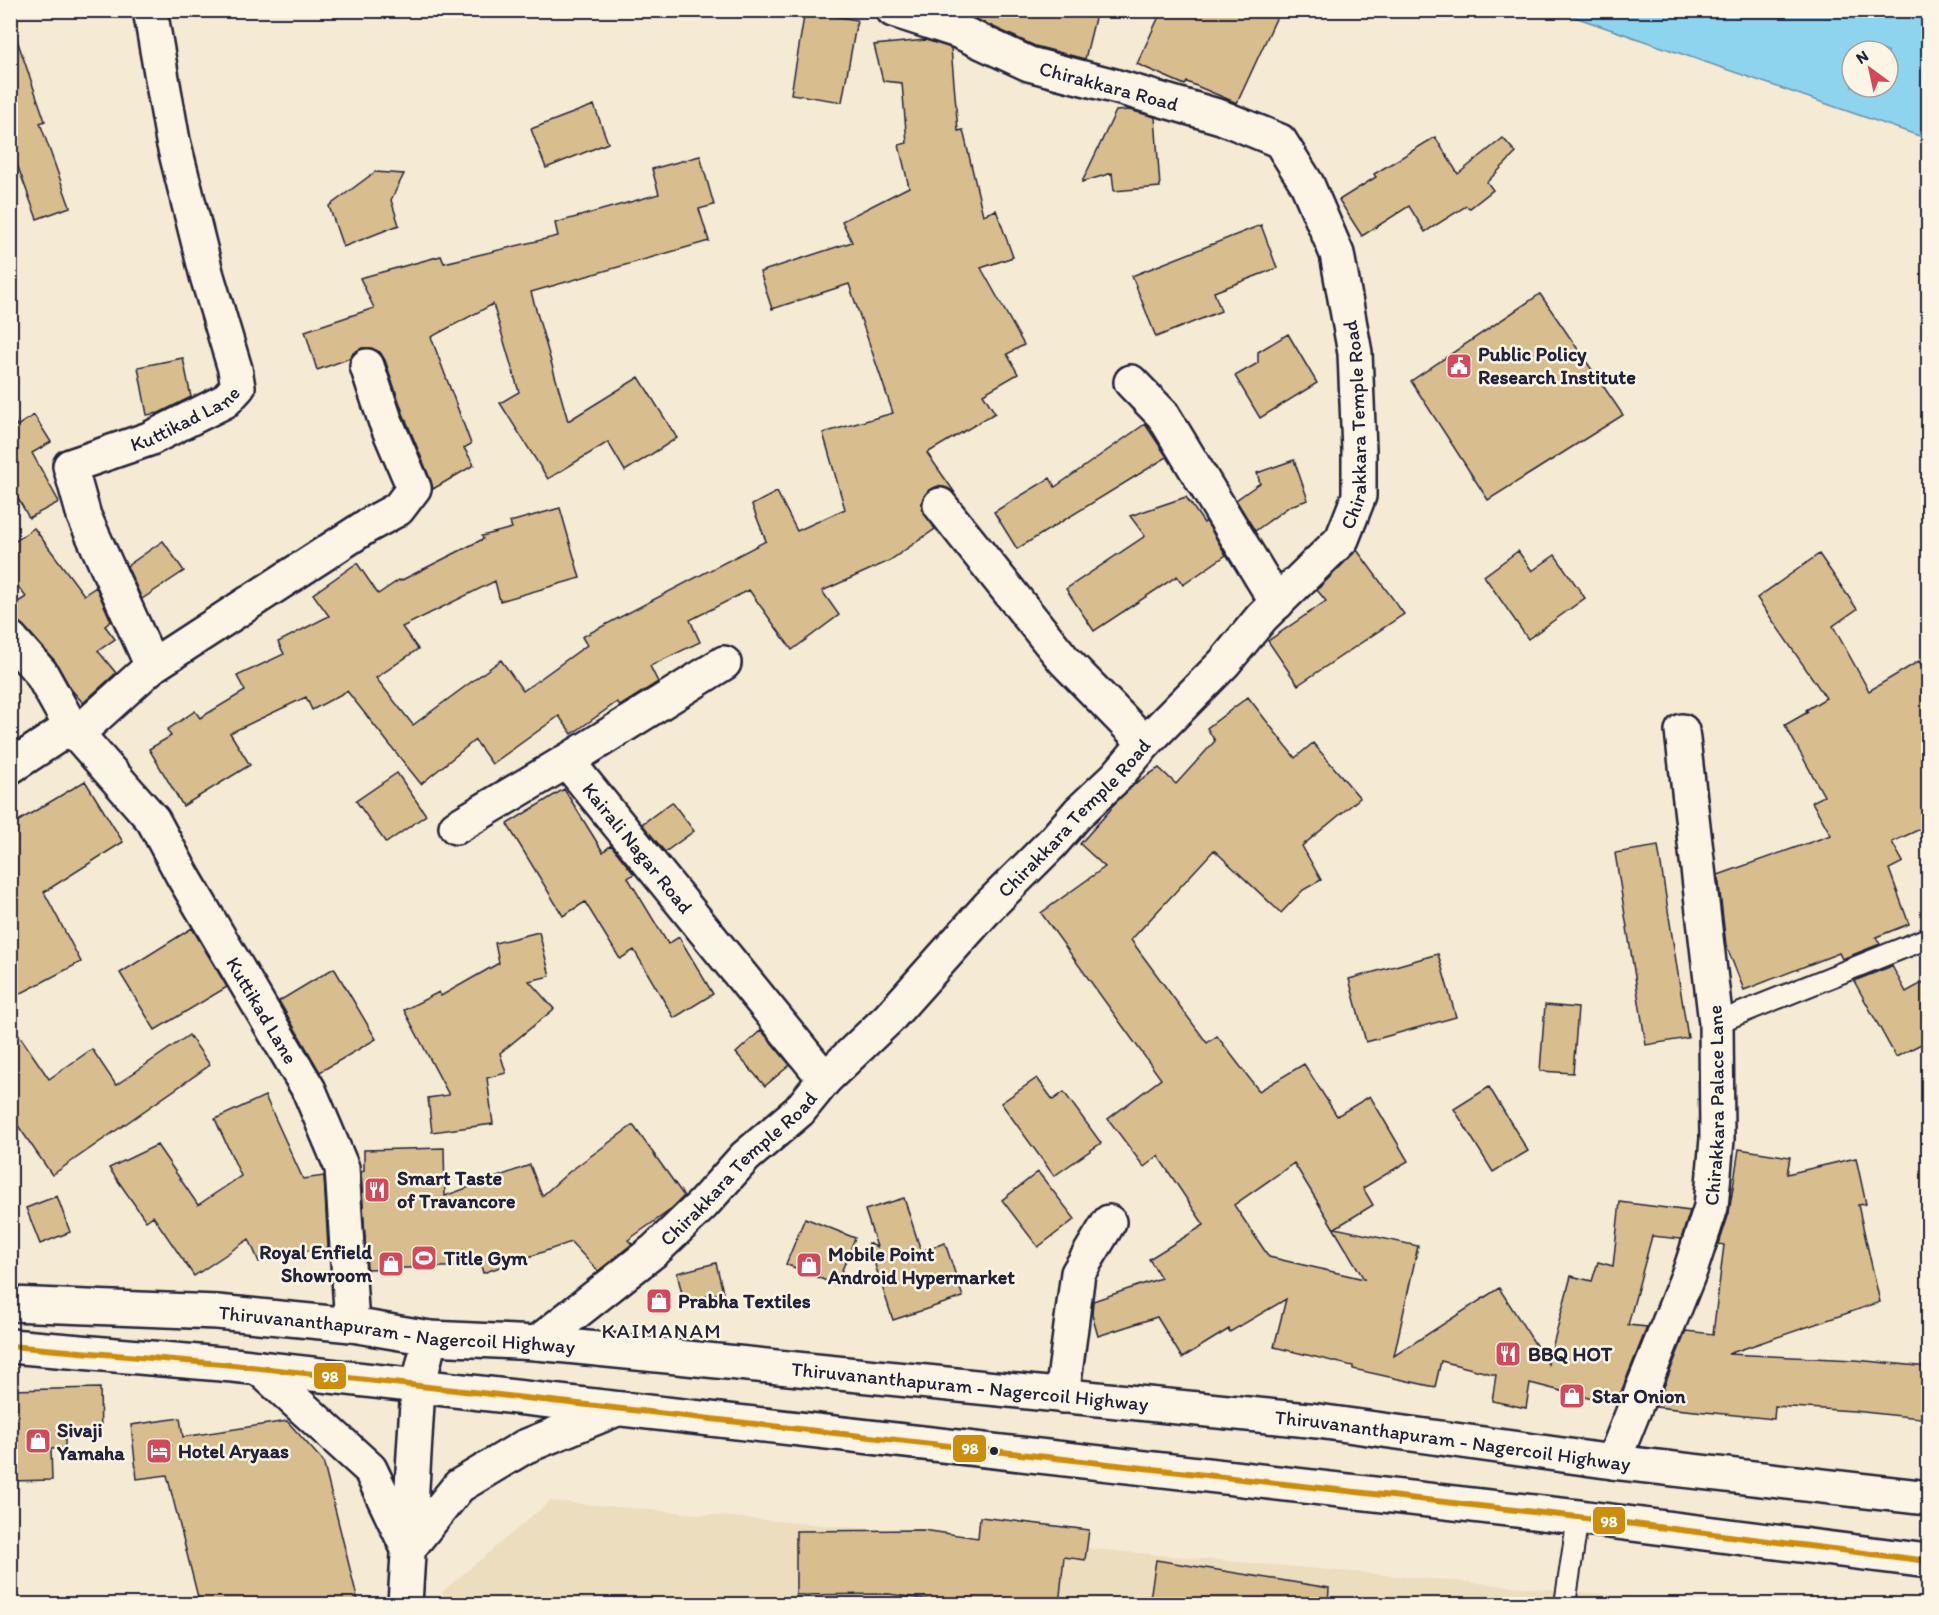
<svg xmlns="http://www.w3.org/2000/svg" width="1939" height="1615" font-family="Itim,sans-serif">
<style>
.built{fill:#ecddbf}
.water{fill:#8ed4ef;stroke:#638da7;stroke-width:1.5;fill-rule:evenodd}
.building{fill:#d8be8e;stroke:#22223b;stroke-width:1.5;fill-rule:evenodd}
.lines{fill:none;stroke-linecap:round;stroke-linejoin:round}
.lane-casing{stroke:#22223b;stroke-width:24}
.street-casing{stroke:#22223b;stroke-width:38}
.secondary-casing{stroke:#22223b;stroke-width:38}
.primary-casing{stroke:#22223b;stroke-width:38}
.lane{stroke:#fcf5e5;stroke-width:20}
.street{stroke:#fcf5e5;stroke-width:33}
.secondary{stroke:#fcf5e5;stroke-width:33}
.primary{stroke:#fcf5e5;stroke-width:33}
.bus-1-casing{stroke:#fcf5e5;stroke-width:10}
.bus-1{stroke:#cc8c0c;stroke-width:6}
.bus-dot{fill:#22223b;stroke:#fcf5e5;stroke-width:2}
.labels{text-anchor:middle;stroke-width:5;stroke-linejoin:round;paint-order:stroke}
.street-label{font-size:20px;fill:#22223b;stroke:#fcf5e5}
.poi-label{font-size:20px;font-weight:bold;fill:#22223b;stroke:#fcf5e5;text-anchor:start}
.neighbourhood-label{font-size:21px;letter-spacing:1.5px;fill:#22223b;stroke:#fcf5e5}
.line-badge{stroke:#fcf5e5;stroke-width:2}
.badge-label{font-size:16px;text-anchor:middle;font-weight:bold;fill:#fff}
</style>
<rect width="100%" height="100%" fill="#f5ead4"/>
<filter id="ink" filterUnits="userSpaceOnUse"><feTurbulence type="fractalNoise" baseFrequency=".0167" numOctaves="2"/><feDisplacementMap in="SourceGraphic" scale="12" xChannelSelector="R" yChannelSelector="G"/><feConvolveMatrix kernelMatrix="1 2 1 2 8 2 1 2 1" color-interpolation-filters="sRGB"/></filter>
<g filter="url(#ink)">
<!-- built -->
<path class="built" d="M 550,1501 L 1715,1604 L 442,1604 L 443,1591 Z"/>
<!-- water -->
<path class="water" d="M 1558,11 L 1928,11 L 1928,139 L 1595,24 ZM 1852,51 L 1888,51 L 1888,87 L 1852,87 Z"/>
<!-- building -->
<path class="building" d="M 956,10 L 1097,10 L 1085,59 L 1035,46 Z
M 1162,10 L 1280,10 L 1237,103 L 1187,82 L 1185,85 L 1137,64 Z
M 805,11 L 857,20 L 842,102 L 791,94 Z
M 15,34 L 45,121 L 40,123 L 70,207 L 37,219 L 10,145 L 10,35 Z
M 926,40 L 951,48 L 958,131 L 963,130 L 983,215 L 996,210 L 1013,257 L 981,268 L 1024,345 L 1007,354 L 1018,374 L 983,394 L 995,413 L 927,453 L 955,493 L 947,488 L 938,486 L 929,490 L 923,498 L 922,508 L 935,529 L 889,561 L 822,591 L 839,615 L 792,650 L 749,590 L 690,620 L 700,642 L 650,666 L 658,682 L 620,706 L 617,702 L 572,734 L 559,716 L 492,764 L 475,740 L 421,784 L 347,691 L 312,710 L 306,697 L 230,733 L 250,765 L 183,806 L 149,749 L 171,736 L 167,730 L 195,711 L 200,718 L 245,691 L 237,676 L 284,654 L 278,642 L 329,616 L 313,594 L 357,563 L 378,594 L 399,580 L 400,581 L 483,539 L 482,536 L 512,528 L 510,522 L 560,508 L 580,578 L 500,601 L 495,581 L 402,627 L 418,649 L 376,678 L 413,725 L 501,660 L 523,691 L 587,645 L 582,637 L 766,541 L 752,505 L 777,492 L 797,531 L 845,509 L 823,433 L 893,413 L 849,284 L 772,309 L 760,272 L 852,242 L 842,221 L 909,187 L 899,145 L 907,143 L 902,83 L 883,81 L 874,45 Z
M 594,105 L 608,143 L 546,168 L 531,129 Z
M 1129,110 L 1155,117 L 1160,187 L 1114,191 L 1112,173 L 1082,182 L 1116,111 Z
M 1435,137 L 1458,174 L 1503,138 L 1516,153 L 1487,182 L 1493,190 L 1470,208 L 1466,206 L 1425,232 L 1409,206 L 1362,236 L 1339,200 L 1376,177 L 1374,174 Z
M 700,156 L 714,205 L 699,209 L 709,241 L 531,292 L 568,421 L 639,377 L 677,438 L 625,471 L 608,442 L 548,479 L 500,403 L 519,392 L 493,304 L 431,337 L 471,444 L 464,448 L 474,465 L 433,489 L 431,481 L 403,413 L 385,360 L 380,352 L 371,348 L 362,348 L 353,353 L 351,358 L 317,370 L 305,331 L 374,308 L 360,278 L 441,256 L 444,263 L 558,236 L 555,223 L 659,194 L 652,169 Z
M 375,172 L 404,174 L 391,200 L 399,225 L 343,247 L 329,206 Z
M 1261,225 L 1277,268 L 1214,292 L 1221,311 L 1156,337 L 1132,276 Z
M 1540,294 L 1623,415 L 1488,500 L 1411,381 Z
M 1288,334 L 1317,383 L 1260,418 L 1235,376 L 1258,363 L 1258,352 Z
M 183,358 L 191,397 L 159,413 L 147,415 L 138,367 Z
M 10,414 L 17,426 L 34,415 L 51,442 L 32,453 L 59,502 L 29,518 L 10,484 Z
M 1145,424 L 1167,457 L 1017,549 L 994,512 L 1050,478 L 1055,487 Z
M 1294,460 L 1308,500 L 1290,506 L 1255,531 L 1236,500 L 1260,483 L 1257,473 Z
M 1186,497 L 1204,523 L 1206,521 L 1226,555 L 1183,585 L 1177,576 L 1094,631 L 1066,589 L 1145,536 L 1130,516 Z
M 34,528 L 84,595 L 96,587 L 111,621 L 105,626 L 115,639 L 98,651 L 116,673 L 83,703 L 71,689 L 55,661 L 24,626 L 16,620 L 10,620 L 10,607 L 26,597 L 10,576 L 10,545 Z
M 163,541 L 184,571 L 142,599 L 127,566 Z
M 1357,550 L 1404,614 L 1298,685 L 1268,641 L 1326,601 L 1317,590 Z
M 1518,551 L 1532,571 L 1555,555 L 1585,598 L 1528,639 L 1484,576 Z
M 1819,554 L 1857,609 L 1833,626 L 1869,691 L 1919,661 L 1929,676 L 1929,825 L 1892,842 L 1903,862 L 1889,869 L 1909,924 L 1876,937 L 1880,944 L 1842,959 L 1839,953 L 1744,990 L 1726,945 L 1718,875 L 1831,835 L 1812,802 L 1824,796 L 1785,725 L 1808,712 L 1806,710 L 1826,698 L 1757,598 Z
M 1248,697 L 1295,758 L 1313,743 L 1360,798 L 1302,846 L 1321,880 L 1303,890 L 1281,913 L 1214,850 L 1131,940 L 1207,1043 L 1217,1036 L 1259,1091 L 1304,1064 L 1337,1116 L 1370,1096 L 1408,1161 L 1363,1188 L 1373,1205 L 1335,1228 L 1418,1246 L 1394,1356 L 1499,1288 L 1548,1364 L 1571,1276 L 1592,1281 L 1598,1262 L 1613,1266 L 1620,1202 L 1690,1211 L 1681,1239 L 1652,1236 L 1628,1325 L 1647,1327 L 1617,1402 L 1600,1401 L 1530,1383 L 1526,1408 L 1492,1401 L 1496,1375 L 1441,1361 L 1435,1387 L 1353,1369 L 1353,1366 L 1274,1347 L 1286,1299 L 1230,1332 L 1229,1329 L 1182,1358 L 1157,1317 L 1098,1336 L 1092,1315 L 1093,1301 L 1161,1278 L 1149,1259 L 1204,1225 L 1158,1156 L 1144,1167 L 1108,1119 L 1161,1079 L 1041,913 L 1105,867 L 1080,844 L 1111,809 L 1110,808 L 1137,782 L 1159,768 L 1176,784 L 1215,741 L 1207,728 ZM 1294,1163 L 1334,1229 L 1364,1279 L 1269,1257 L 1234,1205 Z
M 397,773 L 426,815 L 386,843 L 356,801 Z
M 85,781 L 123,842 L 44,892 L 81,962 L 10,999 L 10,826 Z
M 564,789 L 603,852 L 611,845 L 634,874 L 628,878 L 668,944 L 679,937 L 713,994 L 674,1018 L 634,950 L 620,959 L 585,902 L 563,916 L 507,824 Z
M 672,802 L 694,831 L 665,852 L 642,824 Z
M 1658,846 L 1688,1038 L 1646,1045 L 1615,853 Z
M 192,928 L 227,987 L 155,1030 L 120,973 Z
M 539,932 L 550,976 L 529,981 L 554,1009 L 500,1053 L 506,1073 L 487,1078 L 493,1124 L 432,1132 L 428,1098 L 449,1095 L 404,1010 L 439,992 L 441,996 L 499,963 L 495,943 Z
M 1438,954 L 1456,1017 L 1366,1042 L 1349,979 Z
M 1892,966 L 1906,992 L 1929,979 L 1929,1040 L 1896,1057 L 1854,981 Z
M 334,968 L 376,1039 L 320,1072 L 279,1001 Z
M 1545,1005 L 1578,1008 L 1573,1073 L 1540,1071 Z
M 10,1022 L 49,1079 L 92,1049 L 116,1085 L 189,1035 L 210,1065 L 52,1175 L 10,1114 Z
M 761,1030 L 790,1065 L 765,1086 L 736,1053 Z
M 1037,1078 L 1053,1100 L 1064,1092 L 1101,1143 L 1054,1176 L 1001,1103 Z
M 1489,1087 L 1528,1151 L 1493,1172 L 1454,1109 Z
M 265,1096 L 303,1179 L 324,1176 L 328,1248 L 274,1255 L 259,1262 L 249,1239 L 194,1276 L 153,1216 L 146,1221 L 109,1168 L 157,1145 L 198,1205 L 241,1176 L 215,1119 Z
M 633,1125 L 684,1196 L 669,1211 L 628,1240 L 632,1244 L 598,1271 L 571,1242 L 483,1273 L 481,1266 L 367,1269 L 361,1172 L 364,1171 L 364,1150 L 444,1148 L 445,1196 L 530,1165 L 542,1196 L 569,1172 Z
M 1739,1149 L 1790,1157 L 1787,1174 L 1856,1158 L 1866,1204 L 1858,1205 L 1880,1302 L 1728,1354 L 1855,1360 L 1929,1367 L 1929,1419 L 1854,1411 L 1775,1406 L 1774,1419 L 1656,1407 L 1686,1331 L 1713,1334 L 1724,1245 L 1719,1244 L 1729,1213 Z
M 1038,1172 L 1075,1219 L 1038,1247 L 1002,1200 Z
M 57,1196 L 70,1232 L 40,1244 L 26,1208 Z
M 904,1198 L 921,1251 L 945,1243 L 963,1297 L 893,1320 L 868,1243 L 877,1247 L 865,1210 Z
M 805,1218 L 855,1238 L 836,1285 L 786,1264 Z
M 716,1263 L 723,1292 L 684,1302 L 677,1273 Z
M 100,1388 L 101,1434 L 65,1434 L 65,1448 L 51,1449 L 52,1480 L 10,1481 L 10,1390 Z
M 180,1418 L 183,1437 L 287,1421 L 323,1461 L 359,1605 L 200,1605 L 167,1475 L 137,1479 L 131,1425 Z
M 980,1517 L 1089,1530 L 1085,1560 L 1064,1557 L 1059,1605 L 1011,1605 L 950,1599 L 949,1603 L 889,1594 L 796,1595 L 796,1531 L 923,1530 L 978,1538 Z
M 1156,1560 L 1329,1588 L 1328,1605 L 1149,1605 Z"/>
<g class="lines">
<!-- lane casing -->
<g class="lane-casing">
<path id="lane" d="M 1716,1023 L 1928,938
M 1565,1604 L 1578,1517"/>
</g>
<!-- street casing -->
<g class="street-casing">
<g id="street">
<path d="M 1131,382 L 1163,415 L 1277,603"/>
<path d="M 940,505 L 1064,660 L 1145,743"/>
<path id="s1" d="M 10,638 L 41,673 L 71,727 L 153,820 L 183,876 L 309,1090 L 342,1168 L 352,1325"/>
<path id="s2" d="M 724,663 L 567,761 L 825,1079"/>
<path d="M 152,666 L 367,526 L 398,509 L 414,488 L 385,420 L 367,366"/>
<path id="s3" d="M 78,733 L 152,666 L 84,516 L 70,466 L 149,439 L 225,401 L 238,387 L 235,369 L 207,276 L 173,141 L 150,10"/>
<path d="M 10,767 L 71,727"/>
<path d="M 456,827 L 567,761"/>
<path id="s4" d="M 537,1343 L 655,1250 L 702,1205 L 745,1157 L 799,1111 L 825,1079 L 889,1018 L 989,906 L 1052,843 L 1079,812 L 1116,777 L 1145,743 L 1224,663 L 1262,617 L 1342,539 L 1359,496 L 1359,450 L 1355,353 L 1337,254 L 1307,184 L 1280,141 L 1221,117 L 1114,86 L 1029,64 L 958,31 L 893,10"/>
<path d="M 1062,1396 L 1078,1273 L 1109,1222"/>
<path id="s5" d="M 1613,1462 L 1691,1268 L 1711,1207 L 1717,1139 L 1716,1023 L 1682,731"/>
</g>
</g>
<!-- secondary casing -->
<g class="secondary-casing">
<path id="secondary" d="M 259,1368 L 370,1469 L 408,1549 L 459,1486 L 524,1447 L 617,1409
M 405,1604 L 418,1387 L 430,1338"/>
</g>
<!-- primary casing -->
<g class="primary-casing">
<g id="primary">
<path id="s6" d="M 10,1304 L 217,1312 L 352,1325 L 430,1338 L 537,1343 L 1318,1421 L 1613,1462 L 1928,1498"/>
<path d="M 10,1346 L 233,1365 L 1578,1517 L 1928,1561"/>
</g>
</g>
<!-- lane -->
<use href="#lane" class="lane"/>
<!-- street -->
<use href="#street" class="street"/>
<!-- secondary -->
<use href="#secondary" class="secondary"/>
<!-- primary -->
<use href="#primary" class="primary"/>
<!-- bus-1 casing -->
<g class="bus-1-casing">
<path id="bus-1" d="M 10,1346 L 233,1365 L 1578,1517 L 1928,1561"/>
</g>
<!-- bus-1 -->
<use href="#bus-1" class="bus-1"/>
</g>
</g>
<!-- icons -->
<defs>
<g id="civic-square" transform="scale(1.35)"><rect x="-9" y="-9" width="18" height="18" rx="4" fill="#d1495b" stroke="#fcf5e5"/><path d="M-.6-6.5H3V-4.5H.6V-3L4-1V1h2V6H-6V1h2V-1L-.6-3ZM-1.2 2.5V6h2.4V2.5Z" fill="#fff"/></g>
<g id="restaurant-square" transform="scale(1.35)"><rect x="-9" y="-9" width="18" height="18" rx="4" fill="#d1495b" stroke="#fcf5e5"/><path d="M-5-6h1v4h1v-4h1v4h1v-4h1v5L-1.5 .5V6h-2V.5L-5-1ZM5-6V6H3V1.5H1.5Q1.5-4 5-6Z" fill="#fff"/></g>
<g id="stadium-square" transform="scale(1.35)"><rect x="-9" y="-9" width="18" height="18" rx="4" fill="#d1495b" stroke="#fcf5e5"/><path d="M0-5a6.5 5 0 1 0 0 10a6.5 5 0 1 0 0-10ZM-3.5-1.8h7v3.6h-7Z" fill="#fff"/></g>
<g id="shop-square" transform="scale(1.35)"><rect x="-9" y="-9" width="18" height="18" rx="4" fill="#d1495b" stroke="#fcf5e5"/><path d="M-5-2.5h2.3a2.7 3.5 0 0 1 5.4 0H5L5.5 6h-11ZM-1.5-2.5h3a1.5 2.3 0 0 0-3 0Z" fill="#fff"/></g>
<g id="hotel-square" transform="scale(1.35)"><rect x="-9" y="-9" width="18" height="18" rx="4" fill="#d1495b" stroke="#fcf5e5"/><path d="M-6-4.5h1.5V1H6V5H4.5V3h-9V5H-6ZM-4 0a1.8 1.8 0 1 1 3.6 0ZM.5 0V-2.5h3Q6-2.5 6 0Z" fill="#fff"/></g>
</defs>
<g fill-rule="evenodd">
<use href="#civic-square" x="1459" y="366"/>
<use href="#restaurant-square" x="377" y="1190"/>
<use href="#stadium-square" x="424" y="1258"/>
<use href="#shop-square" x="391" y="1264"/>
<use href="#shop-square" x="809" y="1265"/>
<use href="#shop-square" x="659" y="1301"/>
<use href="#restaurant-square" x="1508" y="1354"/>
<use href="#shop-square" x="1572" y="1396"/>
<use href="#shop-square" x="38" y="1441"/>
<use href="#hotel-square" x="159" y="1451"/>
</g>
<!-- markers -->
<circle class="bus-dot" cx="994" cy="1451" r="5"/>
<g class="labels">
<!-- street labels -->
<g class="street-label">
<text transform="translate(1109 86) rotate(15)" y="7">Chirakkara Road</text>
<text dy="7" stroke="none"><textPath href="#s3" startOffset="441">Kuttikad Lane</textPath></text>
<text dy="7" stroke="none"><textPath href="#s4" startOffset="1257">Chirakkara Temple Road</textPath></text>
<text dy="7" stroke="none"><textPath href="#s4" startOffset="753">Chirakkara Temple Road</textPath></text>
<text dy="7" stroke="none"><textPath href="#s2" startOffset="297">Kairali Nagar Road</textPath></text>
<text dy="7" stroke="none"><textPath href="#s1" startOffset="452">Kuttikad Lane</textPath></text>
<text dy="7" stroke="none"><textPath href="#s5" startOffset="375">Chirakkara Palace Lane</textPath></text>
<text dy="7" stroke="none"><textPath href="#s4" startOffset="267">Chirakkara Temple Road</textPath></text>
<text dy="7" stroke="none"><textPath href="#s6" startOffset="388">Thiruvananthapuram - Nagercoil Highway</textPath></text>
<text dy="7" stroke="none"><textPath href="#s6" startOffset="964">Thiruvananthapuram - Nagercoil Highway</textPath></text>
<text dy="7" stroke="none"><textPath href="#s6" startOffset="1450">Thiruvananthapuram - Nagercoil Highway</textPath></text>
</g>
<!-- poi labels -->
<g class="poi-label">
<text x="1478" y="361">Public Policy<tspan x="1478" dy="23">Research Institute</tspan></text>
<text x="397" y="1185">Smart Taste<tspan x="397" dy="23">of Travancore</tspan></text>
<text x="372" y="1259" text-anchor="end">Royal Enfield<tspan x="372" dy="23">Showroom</tspan></text>
<text x="828" y="1261">Mobile Point<tspan x="828" dy="23">Android Hypermarket</tspan></text>
<text x="444" y="1265">Title Gym</text>
<text x="678" y="1308">Prabha Textiles</text>
<text x="1528" y="1361">BBQ HOT</text>
<text x="1592" y="1403">Star Onion</text>
<text x="57" y="1437">Sivaji<tspan x="57" dy="23">Yamaha</tspan></text>
<text x="178" y="1458">Hotel Aryaas</text>
</g>
<!-- neighbourhood labels -->
<g class="neighbourhood-label">
<text x="662" y="1338">KAIMANAM</text>
</g>
</g>
<g class="line-badge">
<rect x="313" y="1362" width="34" height="28" rx="6" fill="#cc8c0c"/>
<rect x="952" y="1434" width="35" height="29" rx="6" fill="#cc8c0c"/>
<rect x="1592" y="1506" width="34" height="29" rx="6" fill="#cc8c0c"/>
</g>
<g class="badge-label">
<text x="330" y="1382">98</text>
<text x="970" y="1454">98</text>
<text x="1609" y="1527">98</text>
</g>
<!-- margin -->
<rect width="1939" height="1615" fill="none" stroke="#fcf5e5" stroke-width="36"/>
<rect x="18" y="18" width="1903" height="1579" fill="none" stroke="#22223b" stroke-width="2" filter="url(#ink)"/>
<!-- north arrow -->
<g transform="translate(1870 69) rotate(327)"><circle r="28" fill="#fcf5e5" stroke="#a5a1a1" stroke-width="1.5"/>
<path d="M0-4.5L10 22L0 15L-10 22Z" fill="#d1495b"/>
<text y="-9" font-size="16" font-weight="bold" text-anchor="middle" fill="#22223b">N</text>
</g>
</svg>
